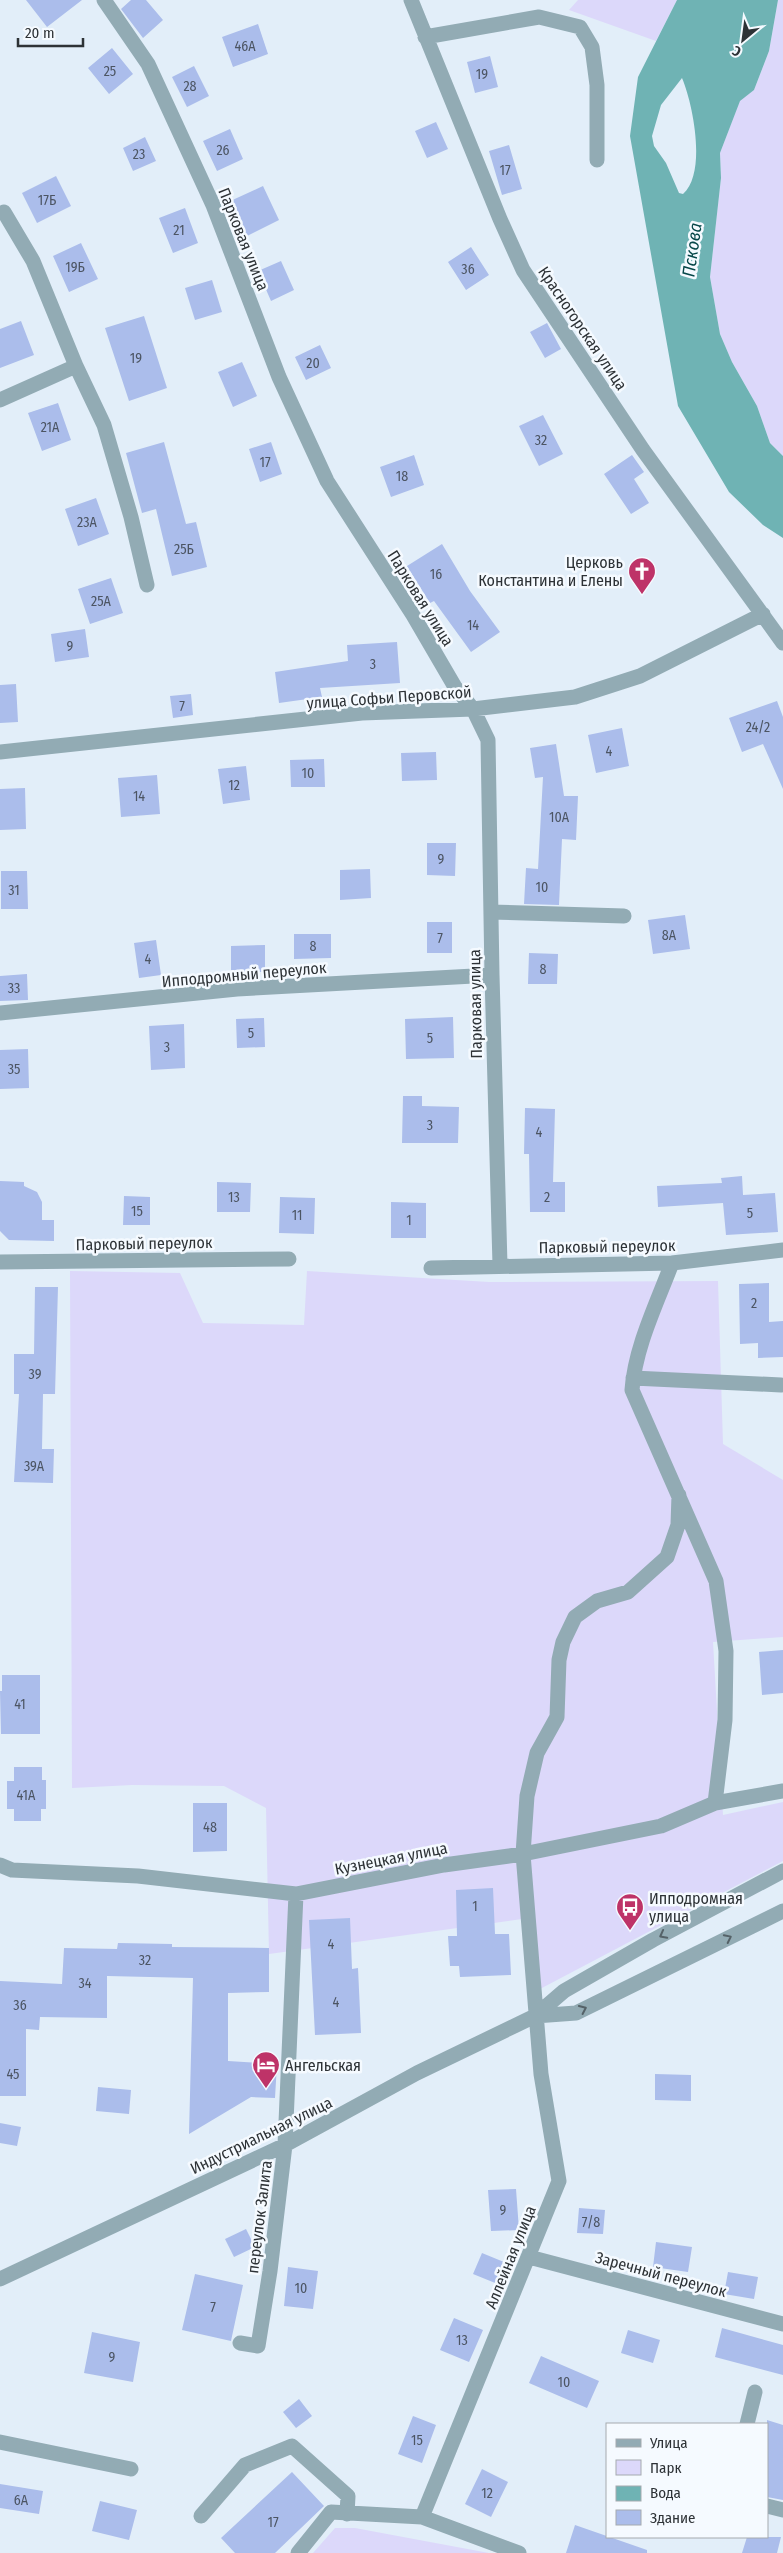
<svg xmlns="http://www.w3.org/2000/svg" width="783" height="2553" font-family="'Fira Sans Condensed',sans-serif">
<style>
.green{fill:#dcd8fa}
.water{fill:#6fb3b4;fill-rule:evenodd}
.building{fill:#abbdeb}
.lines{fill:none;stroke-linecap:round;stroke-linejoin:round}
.minor{stroke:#92abb4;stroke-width:15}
.oneway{stroke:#556268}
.labels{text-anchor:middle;stroke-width:5;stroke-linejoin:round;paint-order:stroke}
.number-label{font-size:14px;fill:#4c5563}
.street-label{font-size:16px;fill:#2d3236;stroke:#f5faff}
.poi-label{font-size:16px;fill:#2d3236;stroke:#f5faff;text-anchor:start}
.water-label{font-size:18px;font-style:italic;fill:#064749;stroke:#f5faff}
</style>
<rect width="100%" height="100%" fill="#e2eef9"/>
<!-- green -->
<path class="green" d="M 578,0 L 677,0 L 656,41 L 569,10 Z
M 778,0 L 783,0 L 783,456 L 770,443 L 757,406 L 732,362 L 720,334 L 710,277 L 721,178 L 720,153 L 740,100 L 754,90 L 769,51 Z
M 70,1271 L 180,1273 L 203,1323 L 304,1325 L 307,1271 L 489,1282 L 718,1281 L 723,1444 L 783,1480 L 783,1637 L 713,1642 L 723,1815 L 783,1802 L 783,1861 L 540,1989 L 529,1918 L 269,1954 L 266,1808 L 224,1786 L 132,1785 L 72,1788 Z
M 335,2528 L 355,2528 L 489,2553 L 313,2553 Z"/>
<!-- water -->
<path class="water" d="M 677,0 L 778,0 L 769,51 L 754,90 L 740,101 L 720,153 L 721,178 L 710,277 L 720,334 L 732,362 L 757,406 L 770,443 L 783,456 L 783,538 L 763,525 L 729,492 L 678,406 L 630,136 L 638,77 ZM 682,78 C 693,104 707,173 683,194 L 679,193 L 666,163 L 654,146 L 652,136 L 661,105 Z"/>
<!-- building -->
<path class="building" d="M 26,0 L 82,0 L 47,27 Z
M 131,0 L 146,0 L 163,20 L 143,38 L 121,9 Z
M 258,24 L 268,54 L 233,67 L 222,37 Z
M 112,48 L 133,74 L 109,94 L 88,68 Z
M 490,56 L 498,87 L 475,93 L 467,62 Z
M 194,66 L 209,96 L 187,107 L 172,77 Z
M 436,122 L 448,149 L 427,158 L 415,131 Z
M 230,129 L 243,159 L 217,171 L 203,141 Z
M 145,137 L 156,161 L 133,171 L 123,148 Z
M 509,145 L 522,189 L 502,195 L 489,151 Z
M 56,176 L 71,206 L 37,223 L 22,193 Z
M 263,186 L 279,220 L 243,238 L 226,203 Z
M 185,208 L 198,243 L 173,253 L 159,218 Z
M 81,243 L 98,279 L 69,292 L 53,256 Z
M 471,247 L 489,275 L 466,290 L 448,262 Z
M 281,261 L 294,290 L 271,301 L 258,271 Z
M 212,280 L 222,312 L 195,320 L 185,288 Z
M 144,316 L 167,388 L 129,401 L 105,328 Z
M 21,321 L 34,355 L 0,368 L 0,329 Z
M 547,323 L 561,349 L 545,358 L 530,332 Z
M 320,345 L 331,368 L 306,380 L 295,357 Z
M 242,362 L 257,396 L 233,407 L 218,372 Z
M 58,403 L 71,440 L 42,451 L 28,413 Z
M 543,415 L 563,454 L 539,466 L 519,426 Z
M 164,442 L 186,524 L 196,522 L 207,567 L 172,576 L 156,509 L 142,513 L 126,453 Z
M 271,442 L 282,474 L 260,482 L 249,449 Z
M 414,455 L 424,485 L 391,497 L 380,467 Z
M 632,455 L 644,472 L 634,479 L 649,503 L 631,514 L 604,474 Z
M 96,498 L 109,534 L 78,546 L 65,509 Z
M 442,544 L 470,591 L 500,632 L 471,652 L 434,601 L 430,603 L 407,566 Z
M 111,578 L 123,613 L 90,624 L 78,589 Z
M 85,629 L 89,657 L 55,662 L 51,634 Z
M 397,642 L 400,683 L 320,688 L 322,697 L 279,703 L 275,672 L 348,661 L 347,645 Z
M 16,684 L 18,722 L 0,723 L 0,685 Z
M 191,694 L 193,715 L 173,718 L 170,696 Z
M 777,701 L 783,717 L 783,789 L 763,744 L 742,752 L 729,718 Z
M 622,728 L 629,766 L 596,773 L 588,735 Z
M 556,744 L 564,796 L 578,796 L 576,840 L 562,839 L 559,905 L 524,904 L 526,868 L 538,869 L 543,777 L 535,778 L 530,748 Z
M 436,752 L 437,780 L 402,781 L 401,753 Z
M 324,759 L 325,787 L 291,787 L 290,760 Z
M 246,766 L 250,800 L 223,804 L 218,769 Z
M 157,775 L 160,814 L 121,817 L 118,778 Z
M 25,788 L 26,829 L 0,830 L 0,789 Z
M 427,843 L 456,843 L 455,876 L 427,875 Z
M 370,869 L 371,898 L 340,900 L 340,870 Z
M 1,871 L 27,871 L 28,909 L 1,909 Z
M 685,915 L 690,949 L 653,954 L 648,920 Z
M 427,922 L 452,922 L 452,953 L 427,953 Z
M 294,934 L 331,934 L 331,958 L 294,959 Z
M 156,940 L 161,975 L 139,978 L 134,943 Z
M 265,945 L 265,972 L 231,972 L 231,946 Z
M 529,953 L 558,954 L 557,984 L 528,984 Z
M 27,974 L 28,1000 L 0,1001 L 0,976 Z
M 453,1017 L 454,1058 L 406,1059 L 405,1019 Z
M 264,1018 L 265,1047 L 237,1048 L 236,1019 Z
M 184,1024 L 185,1068 L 151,1070 L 149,1026 Z
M 28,1049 L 29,1088 L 0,1089 L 0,1050 Z
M 403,1096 L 422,1096 L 422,1106 L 459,1107 L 458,1143 L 402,1143 Z
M 525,1108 L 555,1109 L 553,1182 L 565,1182 L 565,1212 L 530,1212 L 529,1154 L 524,1154 Z
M 742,1176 L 743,1195 L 775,1193 L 778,1232 L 726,1235 L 723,1203 L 658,1207 L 657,1186 L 722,1183 L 721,1178 Z
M 0,1181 L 24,1182 L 24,1186 L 37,1192 L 42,1202 L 42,1220 L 54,1220 L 54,1241 L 9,1240 L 0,1231 Z
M 217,1182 L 251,1183 L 250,1212 L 217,1212 Z
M 124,1196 L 150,1197 L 150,1225 L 123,1225 Z
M 280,1197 L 315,1198 L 314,1234 L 279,1233 Z
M 391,1202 L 426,1203 L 426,1238 L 391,1238 Z
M 769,1283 L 769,1322 L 783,1321 L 783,1357 L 758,1358 L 758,1343 L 740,1344 L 739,1284 Z
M 35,1287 L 58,1287 L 55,1394 L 43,1394 L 42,1449 L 54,1449 L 53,1483 L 14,1482 L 19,1394 L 14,1394 L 14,1354 L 34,1354 Z
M 783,1650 L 783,1693 L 762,1695 L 759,1652 Z
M 2,1675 L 40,1675 L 40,1734 L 1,1734 L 0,1691 L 2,1691 Z
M 14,1767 L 42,1767 L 42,1780 L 46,1780 L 46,1809 L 41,1809 L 41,1821 L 14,1821 L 14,1809 L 7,1809 L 7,1781 L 14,1781 Z
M 193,1803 L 227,1803 L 227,1851 L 193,1852 Z
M 493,1888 L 495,1934 L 509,1934 L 511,1975 L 460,1977 L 459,1966 L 450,1966 L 448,1936 L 457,1936 L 456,1890 Z
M 350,1918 L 352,1969 L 358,1968 L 361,2033 L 315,2035 L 309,1920 Z
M 118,1943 L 172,1944 L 172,1947 L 269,1948 L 269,1992 L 228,1993 L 228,2061 L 277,2064 L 275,2098 L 251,2097 L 189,2134 L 193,1978 L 107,1976 L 107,2018 L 40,2017 L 39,2030 L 26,2029 L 26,2096 L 0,2096 L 0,1981 L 62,1984 L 64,1948 L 117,1949 Z
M 655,2074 L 691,2075 L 691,2101 L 655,2100 Z
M 98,2087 L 131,2090 L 129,2114 L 96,2111 Z
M 0,2123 L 21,2127 L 17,2146 L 0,2143 Z
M 516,2189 L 519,2230 L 491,2231 L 488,2190 Z
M 579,2208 L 605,2210 L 603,2234 L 577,2233 Z
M 246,2229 L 255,2247 L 234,2257 L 225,2239 Z
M 656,2242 L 692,2247 L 688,2272 L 653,2267 Z
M 482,2253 L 514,2266 L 505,2287 L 473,2274 Z
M 288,2267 L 318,2271 L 313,2309 L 284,2306 Z
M 728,2272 L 758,2277 L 754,2299 L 724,2294 Z
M 195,2274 L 243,2285 L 231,2341 L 182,2330 Z
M 454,2318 L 483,2330 L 469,2362 L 440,2350 Z
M 722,2328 L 783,2345 L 783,2375 L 715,2357 Z
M 628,2330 L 660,2340 L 653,2363 L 621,2353 Z
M 92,2332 L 140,2342 L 133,2382 L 84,2373 Z
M 541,2356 L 599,2381 L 587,2408 L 529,2383 Z
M 299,2399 L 312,2416 L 296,2428 L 283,2412 Z
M 413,2416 L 436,2425 L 422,2463 L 398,2454 Z
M 767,2420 L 783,2425 L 783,2500 L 767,2497 Z
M 482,2469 L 508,2482 L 491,2517 L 465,2504 Z
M 292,2472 L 324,2506 L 275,2553 L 235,2553 L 221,2538 Z
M 0,2484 L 43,2491 L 39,2514 L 0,2508 Z
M 100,2501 L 137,2510 L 129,2540 L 92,2531 Z
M 575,2525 L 647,2550 L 647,2553 L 566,2553 Z
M 747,2537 L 781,2537 L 777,2553 L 742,2553 Z"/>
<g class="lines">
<!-- minor -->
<path class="minor" d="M 104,0 L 148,64 L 213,205 L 279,377 L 327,481 L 413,615 L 455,687 L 473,709 L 488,740 L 492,975 L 500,1265
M 411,0 L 500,219 L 523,270 L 643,450 L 783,643
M 425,37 L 539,17 L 580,27 L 592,47 L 597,85 L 597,160
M 76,366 L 104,425 L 131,517 L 147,585
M 0,400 L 76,366 L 33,261 L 4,212
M 0,752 L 362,713 L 473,709 L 575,697 L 640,676 L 763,614
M 491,912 L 624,916
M 0,1013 L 237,989 L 492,975
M 0,1262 L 289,1259
M 672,1263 C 657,1303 635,1347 632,1390 L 716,1581 L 726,1651 L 725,1720 L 715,1803
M 431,1268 L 672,1263 L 783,1250
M 633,1378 L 781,1385
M 0,1865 L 12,1870 L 138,1876 L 296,1894 L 444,1865 L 523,1854 L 661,1826 L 715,1803 L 783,1791
M 535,2016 L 576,2013 L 783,1911
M 529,2257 L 783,2324
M 0,2279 L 285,2145 L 417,2073 L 535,2016 L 564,1991 L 653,1940 L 783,1871
M 240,2343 L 258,2346 L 270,2271 L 285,2145 L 296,1894
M 747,2424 L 755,2392
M 0,2442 L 131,2469
M 767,2506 L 783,2510
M 201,2516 L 245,2465 L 292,2446 L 348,2496 L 347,2514
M 422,2517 L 519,2553
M 298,2553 L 331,2512 L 422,2517 L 559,2181 L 541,2074 L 523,1854 L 527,1796 L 537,1753 L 557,1717 L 559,1660 L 563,1642 L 575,1617 L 597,1601 L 628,1592 L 667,1557 L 678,1525 L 679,1495"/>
</g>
<!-- one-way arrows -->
<defs><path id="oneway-chevron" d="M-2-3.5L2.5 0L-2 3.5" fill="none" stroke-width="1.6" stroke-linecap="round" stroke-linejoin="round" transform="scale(1.25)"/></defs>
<g class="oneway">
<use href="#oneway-chevron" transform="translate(663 1935) rotate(152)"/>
<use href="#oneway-chevron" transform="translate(728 1938) rotate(-26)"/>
<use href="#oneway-chevron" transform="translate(583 2009) rotate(-25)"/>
</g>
<!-- icons -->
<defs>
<g id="church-pin" transform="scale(1.4375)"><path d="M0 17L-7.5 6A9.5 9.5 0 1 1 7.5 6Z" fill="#be3368" stroke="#f5faff"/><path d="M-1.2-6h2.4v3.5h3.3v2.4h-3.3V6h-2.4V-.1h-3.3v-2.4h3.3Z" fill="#fff"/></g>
<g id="bus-pin" transform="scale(1.4375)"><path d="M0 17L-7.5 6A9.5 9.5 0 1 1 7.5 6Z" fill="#be3368" stroke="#f5faff"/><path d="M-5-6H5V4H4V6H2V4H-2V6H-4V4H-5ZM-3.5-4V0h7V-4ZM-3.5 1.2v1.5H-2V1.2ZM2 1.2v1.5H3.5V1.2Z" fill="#fff"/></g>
<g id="hotel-pin" transform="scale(1.4375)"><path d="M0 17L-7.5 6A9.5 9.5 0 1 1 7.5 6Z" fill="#be3368" stroke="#f5faff"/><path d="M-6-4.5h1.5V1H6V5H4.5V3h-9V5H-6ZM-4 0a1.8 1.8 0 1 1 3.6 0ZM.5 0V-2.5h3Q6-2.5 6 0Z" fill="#fff"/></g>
</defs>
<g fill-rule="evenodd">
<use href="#church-pin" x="642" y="571"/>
<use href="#bus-pin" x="630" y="1907"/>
<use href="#hotel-pin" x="266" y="2065"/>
</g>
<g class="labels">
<!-- number labels -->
<g class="number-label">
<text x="245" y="51">46А</text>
<text x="110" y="76">25</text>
<text x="482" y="79">19</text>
<text x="190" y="91">28</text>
<text x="223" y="155">26</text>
<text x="139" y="159">23</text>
<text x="505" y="175">17</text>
<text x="47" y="205">17Б</text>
<text x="179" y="235">21</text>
<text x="75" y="272">19Б</text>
<text x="468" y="274">36</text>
<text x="136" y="363">19</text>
<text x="313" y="368">20</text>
<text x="50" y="432">21А</text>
<text x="541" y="445">32</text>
<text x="265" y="467">17</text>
<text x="402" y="481">18</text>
<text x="87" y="527">23А</text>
<text x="184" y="554">25Б</text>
<text x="436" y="579">16</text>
<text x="101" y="606">25А</text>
<text x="473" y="630">14</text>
<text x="70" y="651">9</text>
<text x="373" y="669">3</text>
<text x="182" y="711">7</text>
<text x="758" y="732">24/2</text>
<text x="609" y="756">4</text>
<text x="308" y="778">10</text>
<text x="234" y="790">12</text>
<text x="139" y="801">14</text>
<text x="559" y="822">10А</text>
<text x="441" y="864">9</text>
<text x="542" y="892">10</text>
<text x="14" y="895">31</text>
<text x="669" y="940">8А</text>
<text x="440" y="943">7</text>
<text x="313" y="951">8</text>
<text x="148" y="964">4</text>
<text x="543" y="974">8</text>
<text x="14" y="993">33</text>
<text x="251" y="1038">5</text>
<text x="430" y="1043">5</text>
<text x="167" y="1052">3</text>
<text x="14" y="1074">35</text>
<text x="430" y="1130">3</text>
<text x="539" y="1137">4</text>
<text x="234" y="1202">13</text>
<text x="547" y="1202">2</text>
<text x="137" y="1216">15</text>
<text x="750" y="1218">5</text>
<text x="297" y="1220">11</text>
<text x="409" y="1225">1</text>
<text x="754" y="1308">2</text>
<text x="35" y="1379">39</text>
<text x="34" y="1471">39А</text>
<text x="20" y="1709">41</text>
<text x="26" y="1800">41А</text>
<text x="210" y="1832">48</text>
<text x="475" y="1911">1</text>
<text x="331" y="1949">4</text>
<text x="145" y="1965">32</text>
<text x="85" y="1988">34</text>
<text x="336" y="2007">4</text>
<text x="20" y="2010">36</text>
<text x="13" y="2079">45</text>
<text x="503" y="2215">9</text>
<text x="591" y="2227">7/8</text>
<text x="301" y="2293">10</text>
<text x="213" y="2312">7</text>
<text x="462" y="2345">13</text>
<text x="112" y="2362">9</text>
<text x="564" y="2387">10</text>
<text x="417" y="2445">15</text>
<text x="487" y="2498">12</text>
<text x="21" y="2505">6А</text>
<text x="273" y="2527">17</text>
</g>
<!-- street labels -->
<g class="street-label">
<text transform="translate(244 239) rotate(68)" y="6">Парковая улица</text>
<text transform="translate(583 328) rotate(56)" y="6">Красногорская улица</text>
<text transform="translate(421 598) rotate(58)" y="6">Парковая улица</text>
<text transform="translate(389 697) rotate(-4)" y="6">улица Софьи Перовской</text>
<text transform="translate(244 974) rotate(-5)" y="6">Ипподромный переулок</text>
<text transform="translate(475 1004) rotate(-91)" y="6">Парковая улица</text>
<text transform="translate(144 1243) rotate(-1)" y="6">Парковый переулок</text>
<text transform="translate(607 1246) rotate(-1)" y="6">Парковый переулок</text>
<text transform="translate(391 1858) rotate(-11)" y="6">Кузнецкая улица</text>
<text transform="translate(261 2135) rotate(-26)" y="6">Индустриальная улица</text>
<text transform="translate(259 2217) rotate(-83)" y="6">переулок Залита</text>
<text transform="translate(510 2257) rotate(-68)" y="6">Аллейная улица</text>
<text transform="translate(661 2274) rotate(15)" y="6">Заречный переулок</text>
</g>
<!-- poi labels -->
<g class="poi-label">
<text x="623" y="568" text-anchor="end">Церковь<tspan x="623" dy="18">Константина и Елены</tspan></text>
<text x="649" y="1904">Ипподромная<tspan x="649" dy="18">улица</tspan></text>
<text x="285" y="2071">Ангельская</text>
</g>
<!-- water labels -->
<g class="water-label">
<text transform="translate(692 250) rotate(-82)" y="6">Пскова</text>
</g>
</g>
<!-- legend -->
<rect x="606" y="2423" width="162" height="115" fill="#f5faff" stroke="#a5aaaf"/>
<rect x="616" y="2439" width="25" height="8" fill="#92abb4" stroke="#a5aaaf"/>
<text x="650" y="2448" font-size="15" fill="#2d3236">Улица</text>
<rect x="616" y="2460" width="25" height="15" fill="#dcd8fa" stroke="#a5aaaf"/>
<text x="650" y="2473" font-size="15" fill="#2d3236">Парк</text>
<rect x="616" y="2486" width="25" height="15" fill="#6fb3b4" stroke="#a5aaaf"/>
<text x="650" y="2498" font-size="15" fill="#2d3236">Вода</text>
<rect x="616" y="2510" width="25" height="15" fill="#abbdeb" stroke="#a5aaaf"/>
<text x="650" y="2523" font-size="15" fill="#2d3236">Здание</text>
<!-- north arrow -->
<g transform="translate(743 40) rotate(209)" stroke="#f5faff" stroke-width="4" paint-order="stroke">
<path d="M0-4L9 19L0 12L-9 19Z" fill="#2d3236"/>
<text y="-8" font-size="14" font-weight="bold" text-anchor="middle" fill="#2d3236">С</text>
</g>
<!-- scale -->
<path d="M18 38v8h65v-8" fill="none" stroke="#2d3236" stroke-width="2.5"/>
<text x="25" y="38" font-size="15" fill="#2d3236" stroke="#f5faff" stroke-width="4" paint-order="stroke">20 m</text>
</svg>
